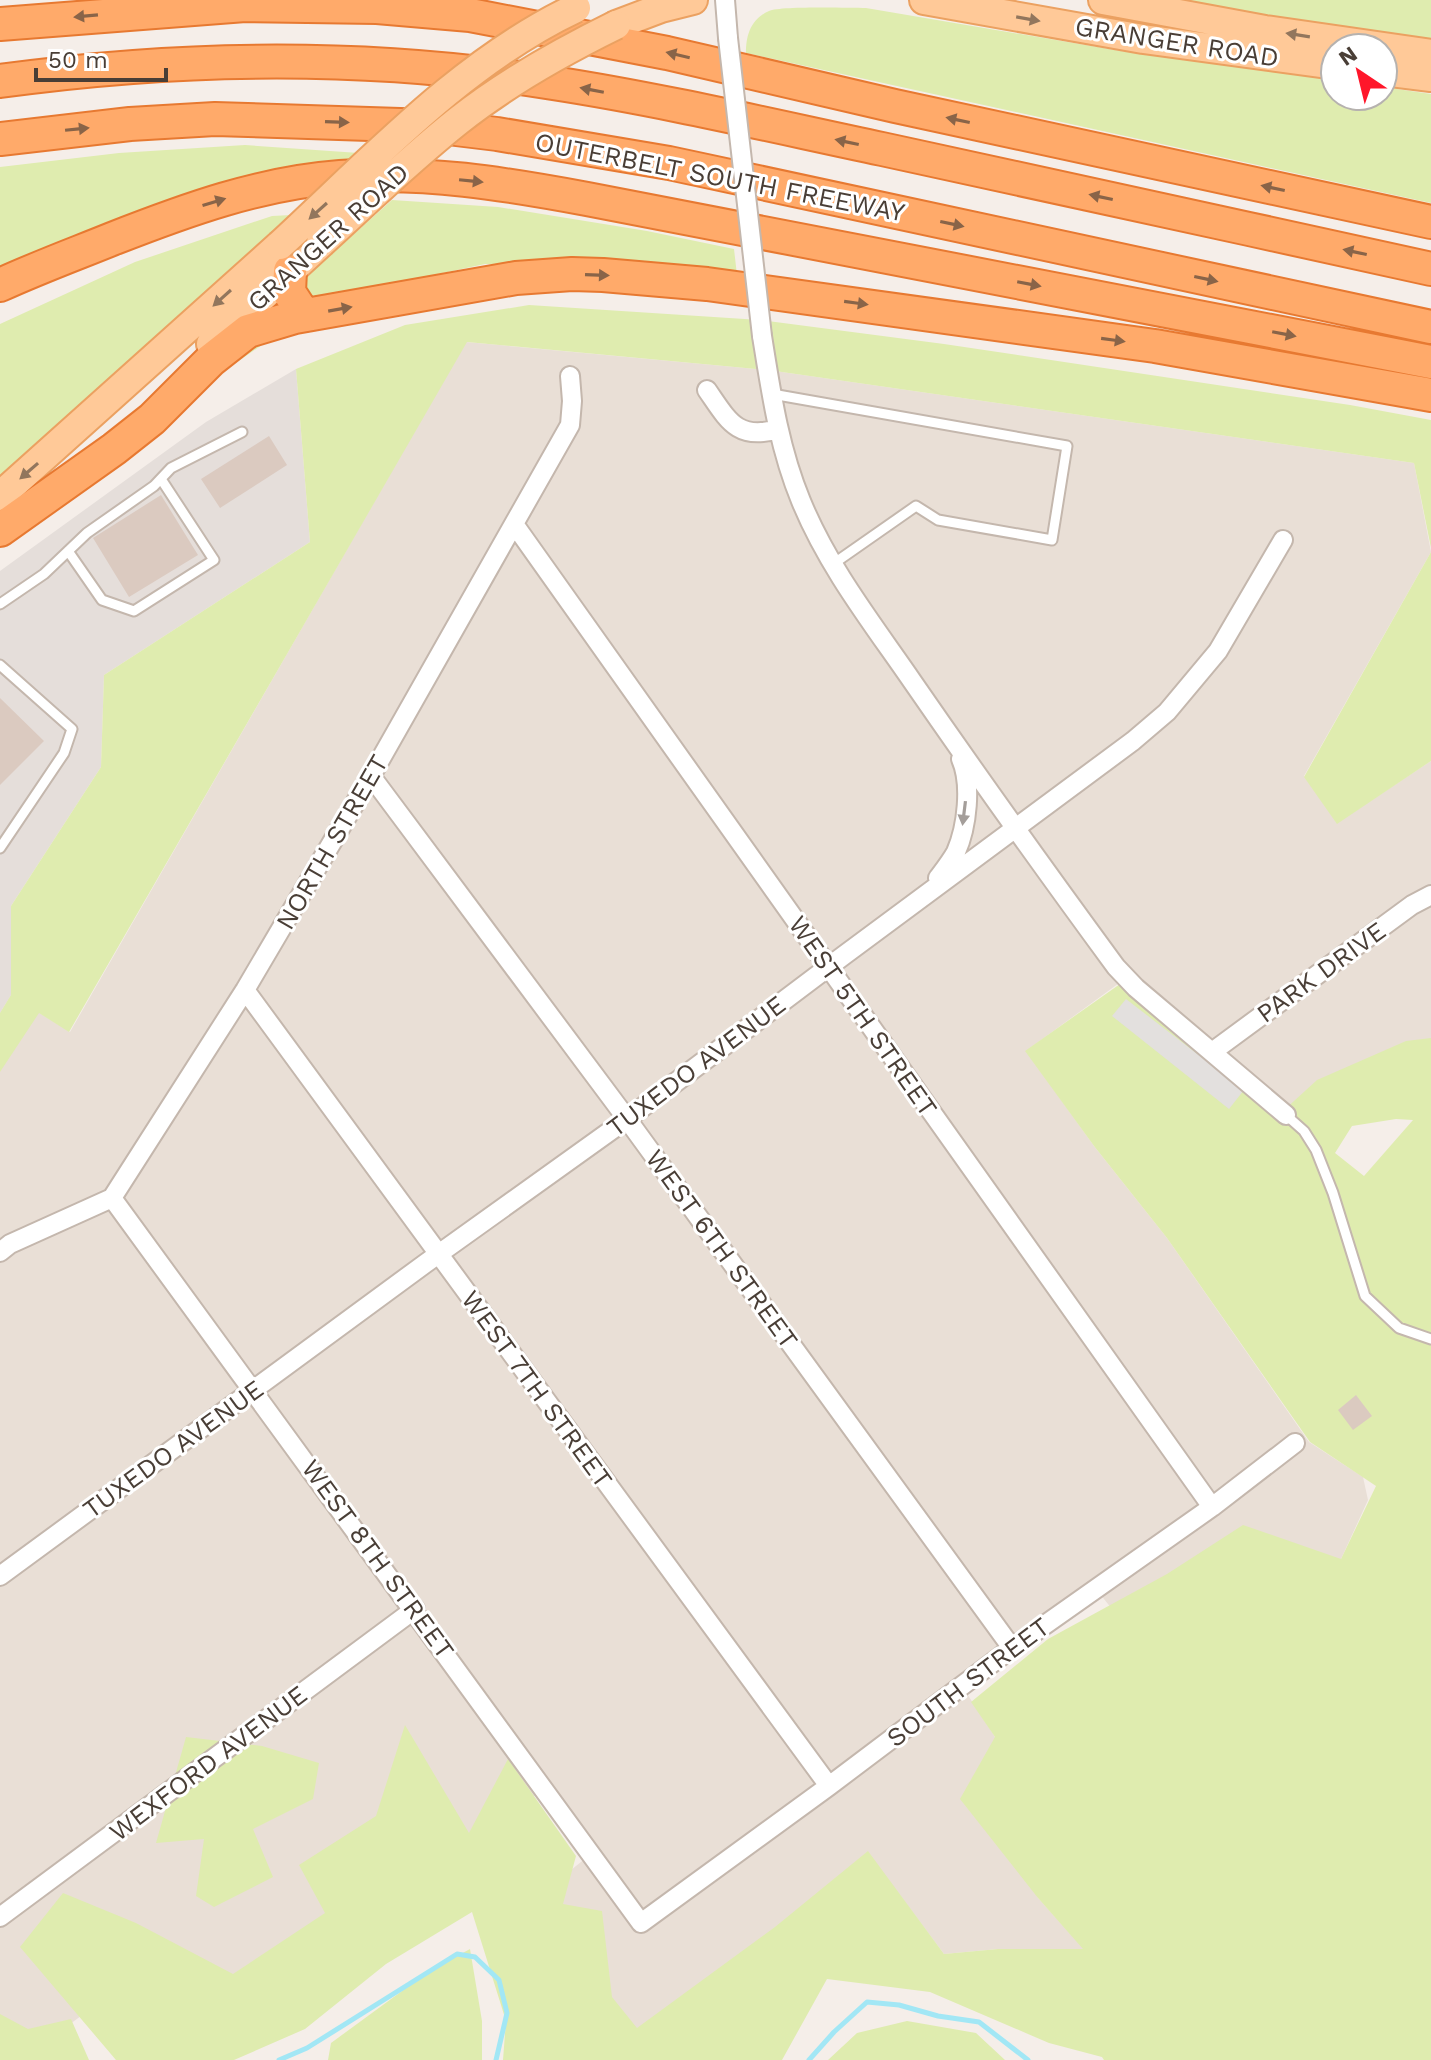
<svg xmlns="http://www.w3.org/2000/svg" width="1431" height="2060" font-family="'Work Sans',sans-serif">
<style>
.residential{fill:#e9dfd6}
.industrial{fill:#e5deda}
.green{fill:#dfecaf;fill-rule:evenodd}
.parking{fill:#e3e0de}
.lines{fill:none;stroke-linecap:round;stroke-linejoin:round}
.stream{stroke:#a2e7f5;stroke-width:5}
.building{fill:#dbcac0}
.lane-casing{stroke:#c4b7ad;stroke-width:13}
.street-casing{stroke:#c4b7ad;stroke-width:22}
.primary-casing{stroke:#eba161;stroke-width:32}
.highway-casing{stroke:#e77931;stroke-width:36}
.lane{stroke:#fff;stroke-width:9}
.street{stroke:#fff;stroke-width:18}
.primary{stroke:#ffc998;stroke-width:28}
.highway{stroke:#ffaa6a;stroke-width:32}
.street-bridge-casing{stroke:#c4b7ad;stroke-width:22;stroke-linecap:butt}
.primary-bridge-casing{stroke:#eba161;stroke-width:32;stroke-linecap:butt}
.street-bridge{stroke:#fff;stroke-width:18}
.primary-bridge{stroke:#ffc998;stroke-width:28}
.oneway{fill:#896448}
.oneway2{fill:#92765d}
.oneway3{fill:#a49e9a}
.labels{text-anchor:middle;stroke-width:6;stroke-linejoin:round;paint-order:stroke}
.street-label{font-size:26px;fill:#493e36;stroke:#fff}
</style>
<rect width="100%" height="100%" fill="#f5eee9"/>
<!-- residential -->
<path class="residential" d="M 466,342 L 768,370 L 1414,463 L 1431,552 L 1304,776 L 1337,823 L 1431,761 L 1431,1059 L 1286,1115 L 1126,978 L 1026,1051 L 1094,1146 L 1167,1238 L 1309,1442 L 1363,1477 L 1368,1500 L 1341,1559 L 1140,1644 L 1096,1589 L 962,1686 L 995,1737 L 1038,1898 L 1084,1949 L 998,1949 L 944,1954 L 881,1870 L 635,2050 L 531,1902 L 591,1854 L 545,1789 L 221,1988 L 160,1958 L 21,2060 L 0,2060 L 0,1013 L 11,995 L 70,1032 Z"/>
<!-- industrial -->
<path class="industrial" d="M 296,369 L 310,542 L 104,675 L 101,767 L 11,906 L 11,995 L 0,1013 L 0,571 L 206,422 Z"/>
<!-- green -->
<path class="green" d="M 1103,0 L 1431,0 L 1431,54 Z
M 866,8 L 1121,51 L 1335,80 L 1335,96 L 1383,96 L 1383,87 L 1431,94 L 1431,203 L 746,53 C 746,35 751,19 769,11 C 780,6 849,8 866,8 Z
M 245,145 L 359,153 L 341,170 L 0,271 L 0,167 L 119,153 Z
M 392,200 L 498,207 L 647,231 L 734,249 L 737,275 L 663,265 L 485,264 L 396,283 L 272,338 L 172,407 L 167,401 Z
M 291,215 L 5,478 L 0,481 L 0,324 L 135,262 L 272,216 Z
M 529,305 L 760,320 L 944,344 L 1350,405 L 1431,420 L 1431,548 L 1414,463 L 768,370 L 467,342 L 69,1032 L 39,1013 L 0,1072 L 0,1013 L 11,995 L 11,906 L 101,767 L 104,675 L 310,542 L 296,369 L 405,325 Z
M 1431,552 L 1431,761 L 1337,824 L 1304,777 Z
M 1120,984 L 1282,1112 L 1317,1080 L 1406,1041 L 1431,1038 L 1431,2060 L 1104,2060 L 1102,2057 L 1049,2043 L 930,1992 L 827,1979 L 782,2060 L 503,2060 L 506,2021 L 472,1912 L 386,1964 L 305,2029 L 234,2060 L 116,2060 L 20,1947 L 63,1893 L 136,1923 L 233,1974 L 325,1913 L 299,1865 L 376,1816 L 405,1725 L 469,1833 L 508,1759 L 576,1856 L 563,1904 L 602,1911 L 612,1997 L 637,2028 L 775,1927 L 868,1851 L 944,1954 L 998,1949 L 1083,1949 L 1038,1898 L 960,1799 L 995,1737 L 971,1702 L 1048,1639 L 1167,1574 L 1243,1525 L 1341,1559 L 1376,1486 L 1310,1442 L 1167,1238 L 1094,1146 L 1025,1051 ZM 1396,1119 L 1413,1120 L 1364,1176 L 1335,1153 L 1352,1126 Z
M 186,1737 L 262,1746 L 319,1763 L 313,1799 L 253,1829 L 273,1877 L 214,1907 L 196,1896 L 204,1839 L 156,1843 Z
M 470,1949 L 482,2021 L 482,2060 L 328,2060 L 331,2043 L 428,1972 Z
M 0,2014 L 28,2029 L 71,2019 L 89,2060 L 0,2060 Z
M 907,2021 L 976,2033 L 1005,2060 L 828,2060 L 857,2033 Z"/>
<!-- parking -->
<path class="parking" d="M 1126,999 L 1244,1090 L 1229,1109 L 1112,1016 Z"/>
<g class="lines">
<!-- stream -->
<path class="stream" d="M 279,2060 L 307,2048 L 457,1954 L 475,1957 L 499,1980 L 507,2013 L 496,2060
M 809,2060 L 834,2032 L 867,2002 L 899,2005 L 938,2016 L 979,2022 L 1028,2060"/>
</g>
<!-- building -->
<path class="building" d="M 269,436 L 287,465 L 220,508 L 201,479 Z
M 161,495 L 198,555 L 129,597 L 93,538 Z
M 0,698 L 44,741 L 0,785 Z
M 1356,1395 L 1372,1416 L 1353,1430 L 1338,1410 Z"/>
<g class="lines">
<!-- lane casing -->
<g class="lane-casing">
<path id="lane" d="M 772,394 L 1067,446 L 1052,540 L 938,520 L 916,506 L 833,564
M 68,551 L 102,600 L 134,611 L 214,560 L 161,479
M 0,604 L 44,574 L 87,533 L 154,486 L 171,468 L 242,432
M 0,665 L 72,729 L 64,753 L 0,848
M 1286,1115 L 1304,1131 L 1316,1150 L 1333,1193 L 1365,1296 L 1399,1328 L 1431,1339"/>
</g>
<!-- street casing -->
<g class="street-casing">
<path id="street" d="M 725,0 L 728,38
M 762,336 C 771,392 779,448 801,501 C 828,567 872,623 912,681 C 979,778 1047,873 1116,967 L 1136,988 L 1286,1115
M 707,390 C 728,420 737,441 778,429
M 514,524 L 1212,1507
M 371,776 L 627,1119 L 1012,1648
M 938,878 C 944,870 951,861 956,852 C 967,827 972,784 961,759
M 245,990 L 829,1786
M 1212,1052 L 1412,905 L 1431,895
M 112,1198 L 641,1923 L 829,1786 L 1012,1648 L 1212,1507 L 1295,1443
M 0,1252 L 10,1244 L 112,1198 L 245,990 L 371,776 L 570,425 L 572,401 L 570,376
M 0,1576 L 426,1263 L 627,1119 L 843,956 L 1133,741 L 1167,712 L 1218,651 L 1283,540
M 0,1917 L 415,1609"/>
</g>
<!-- primary casing -->
<g class="primary-casing">
<path id="primary" d="M 924,0 L 1143,39 L 1335,65
M 1103,0 L 1265,30 L 1431,54
M 616,25 L 661,8 L 693,0
M 1383,71 L 1431,77
M 211,344 L 321,243
M 0,496 L 280,245"/>
</g>
<!-- highway casing -->
<g class="highway-casing">
<path id="highway" d="M 0,24 L 245,5 L 377,7 L 470,15 L 667,53 L 895,106 L 1431,222
M 0,81 C 182,56 371,54 553,83 C 663,100 773,126 882,149 C 1065,188 1248,229 1431,269
M 0,139 L 130,124 L 215,119 L 431,126 L 497,134 L 669,163 L 1431,327
M 290,271 L 289,292 L 304,315
M 0,285 C 37,268 75,254 112,239 C 186,210 260,183 340,177 C 423,170 506,184 587,199 L 1431,362
M 0,530 L 114,449 L 152,419 L 211,360 L 248,331 L 295,317 L 516,278 L 572,274 L 603,275 L 707,284 L 1155,346 L 1431,395"/>
</g>
<!-- lane -->
<use href="#lane" class="lane"/>
<!-- street -->
<use href="#street" class="street"/>
<!-- primary -->
<use href="#primary" class="primary"/>
<!-- highway -->
<use href="#highway" class="highway"/>
<!-- street-bridge casing -->
<g class="street-bridge-casing">
<path id="street-bridge" d="M 728,38 L 762,336"/>
</g>
<!-- primary-bridge casing -->
<g class="primary-bridge-casing">
<path id="primary-bridge" d="M 321,243 C 366,202 410,159 458,121 C 506,83 561,52 616,25
M 280,245 C 371,161 463,61 576,8"/>
</g>
<!-- street-bridge -->
<use href="#street-bridge" class="street-bridge"/>
<!-- primary-bridge -->
<use href="#primary-bridge" class="primary-bridge"/>
</g>
<!-- one-way arrows -->
<defs><path id="oneway-solid" d="M-6-.8H1V-3.2L6.5 0L1 3.2V.8H-6Z" transform="scale(2)"/></defs>
<g class="oneway">
<use href="#oneway-solid" transform="translate(86 16) rotate(175)"/>
<use href="#oneway-solid" transform="translate(678 55) rotate(-167)"/>
<use href="#oneway-solid" transform="translate(592 90) rotate(-169)"/>
<use href="#oneway-solid" transform="translate(958 120) rotate(-168)"/>
<use href="#oneway-solid" transform="translate(337 122) rotate(2)"/>
<use href="#oneway-solid" transform="translate(77 129) rotate(-6)"/>
<use href="#oneway-solid" transform="translate(847 142) rotate(-168)"/>
<use href="#oneway-solid" transform="translate(471 181) rotate(6)"/>
<use href="#oneway-solid" transform="translate(1273 188) rotate(-168)"/>
<use href="#oneway-solid" transform="translate(1101 197) rotate(-168)"/>
<use href="#oneway-solid" transform="translate(214 202) rotate(-17)"/>
<use href="#oneway-solid" transform="translate(952 224) rotate(12)"/>
<use href="#oneway-solid" transform="translate(1355 252) rotate(-168)"/>
<use href="#oneway-solid" transform="translate(597 275) rotate(2)"/>
<use href="#oneway-solid" transform="translate(1206 279) rotate(12)"/>
<use href="#oneway-solid" transform="translate(1029 284) rotate(11)"/>
<use href="#oneway-solid" transform="translate(856 303) rotate(8)"/>
<use href="#oneway-solid" transform="translate(340 309) rotate(-10)"/>
<use href="#oneway-solid" transform="translate(1284 334) rotate(11)"/>
<use href="#oneway-solid" transform="translate(1113 340) rotate(8)"/>
</g>
<g class="oneway2">
<use href="#oneway-solid" transform="translate(1028 19) rotate(10)"/>
<use href="#oneway-solid" transform="translate(1298 35) rotate(-171)"/>
<use href="#oneway-solid" transform="translate(318 211) rotate(138)"/>
<use href="#oneway-solid" transform="translate(222 298) rotate(138)"/>
<use href="#oneway-solid" transform="translate(29 471) rotate(139)"/>
</g>
<use class="oneway3" href="#oneway-solid" transform="translate(964 813) rotate(97)"/>
<g class="labels">
<!-- street labels -->
<g class="street-label">
<text transform="translate(1177 42) rotate(9)" y="9">GRANGER ROAD</text>
<text transform="translate(720 177) rotate(11)" y="9">OUTERBELT SOUTH FREEWAY</text>
<text transform="translate(328 237) rotate(-42)" y="9">GRANGER ROAD</text>
<text transform="translate(332 842) rotate(-60)" y="9">NORTH STREET</text>
<text transform="translate(1321 972) rotate(-36)" y="9">PARK DRIVE</text>
<text transform="translate(863 1016) rotate(55)" y="9">WEST 5TH STREET</text>
<text transform="translate(696 1066) rotate(-37)" y="9">TUXEDO AVENUE</text>
<text transform="translate(722 1249) rotate(54)" y="9">WEST 6TH STREET</text>
<text transform="translate(537 1389) rotate(54)" y="9">WEST 7TH STREET</text>
<text transform="translate(173 1449) rotate(-36)" y="9">TUXEDO AVENUE</text>
<text transform="translate(378 1559) rotate(54)" y="9">WEST 8TH STREET</text>
<text transform="translate(968 1682) rotate(-37)" y="9">SOUTH STREET</text>
<text transform="translate(208 1763) rotate(-37)" y="9">WEXFORD AVENUE</text>
</g>
</g>
<!-- north arrow -->
<g transform="translate(1359 72) rotate(325)"><circle r="38" fill="#ffffff" stroke="#b6b2af" stroke-width="2"/>
<path d="M0-6L14 30L0 20L-14 30Z" fill="#ff162a"/>
<text y="-12" font-size="22" font-weight="bold" text-anchor="middle" fill="#493e36">N</text>
</g>
<!-- scale -->
<path d="M36 68v12h130v-12" fill="none" stroke="#493e36" stroke-width="4"/>
<text x="48" y="68" font-size="24" fill="#493e36" stroke="#ffffff" stroke-width="6" paint-order="stroke">50 m</text>
</svg>
